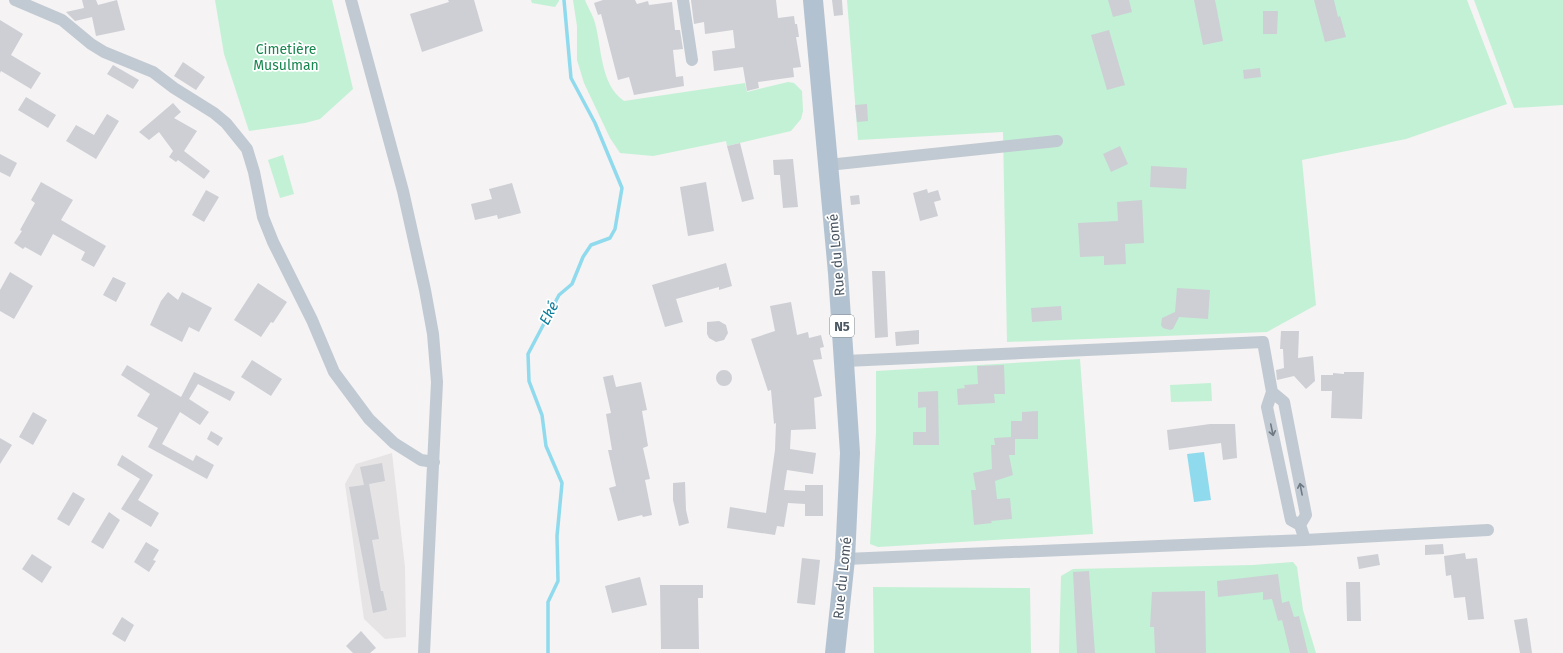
<svg xmlns="http://www.w3.org/2000/svg" width="1563" height="653" font-family="'Fira Sans',sans-serif">
<style>
.education{fill:#e6e4e5}
.green{fill:#c3f1d5}
.water{fill:#90daee}
.lines{fill:none;stroke-linecap:round;stroke-linejoin:round}
.stream{stroke:#90daee;stroke-width:3.5}
.building{fill:#cdcfd5}
.minor{stroke:#c1cad2;stroke-width:12}
.primary{stroke:#b3c2d1;stroke-width:20}
.oneway{stroke:#6e7983}
.labels{text-anchor:middle;stroke-width:3.5;stroke-linejoin:round;paint-order:stroke}
.shield{fill:#fff;stroke:#808990;stroke-width:1}
.shield-label{font-size:13px;font-weight:bold;fill:#4a5661}
.park-label{font-size:14px;fill:#17864f;stroke:#fff}
.street-label{font-size:14px;fill:#4a5661;stroke:#fff}
.water-label{font-size:15px;font-style:italic;fill:#0c7c9b;stroke:#fff}
</style>
<rect width="100%" height="100%" fill="#f5f3f3"/>
<!-- education -->
<path class="education" d="M 392,453 L 405,567 L 406,637 L 385,639 L 364,619 L 345,484 L 356,464 Z"/>
<!-- green -->
<path class="green" d="M 215,0 L 332,0 L 353,89 L 320,119 L 305,123 L 249,131 L 224,54 Z
M 531,0 L 559,0 L 559,1 L 555,7 L 532,3 Z
M 573,0 L 585,0 C 588,8 593,15 595,23 C 602,48 600,84 624,101 L 745,83 L 747,92 L 788,82 L 794,83 L 802,91 L 803,111 L 801,119 L 791,131 L 727,146 L 726,141 L 653,156 L 620,153 L 610,138 L 584,83 L 577,60 L 577,26 Z
M 847,0 L 1467,0 L 1507,104 L 1406,139 L 1302,160 L 1316,305 L 1267,332 L 1007,342 L 1003,132 L 858,140 Z
M 1474,0 L 1563,0 L 1563,105 L 1514,108 Z
M 283,155 L 294,194 L 280,198 L 268,160 Z
M 1080,359 L 1093,534 L 878,547 L 870,544 L 876,433 L 876,371 Z
M 1211,383 L 1212,401 L 1171,402 L 1170,385 Z
M 1293,562 L 1297,567 L 1303,610 L 1316,653 L 1059,653 L 1061,576 L 1073,569 L 1253,565 Z
M 873,587 L 1030,588 L 1031,653 L 874,653 Z"/>
<!-- water -->
<path class="water" d="M 1204,452 L 1211,500 L 1194,502 L 1187,454 Z"/>
<g class="lines">
<!-- stream -->
<path class="stream" d="M 548,653 L 548,602 L 558,581 L 557,536 L 562,483 L 546,446 L 542,415 L 529,381 L 528,354 L 559,295 L 572,284 L 583,257 L 591,245 L 610,238 L 615,229 L 622,188 L 595,123 L 571,78 L 564,0"/>
</g>
<!-- building -->
<path class="building" d="M 82,0 L 96,0 L 98,5 L 117,0 L 125,30 L 96,36 L 92,17 L 75,21 L 66,12 L 84,8 Z
M 448,0 L 474,0 L 483,31 L 422,52 L 410,14 L 449,2 Z
M 603,0 L 635,0 L 637,4 L 648,1 L 649,5 L 672,2 L 675,30 L 680,30 L 683,49 L 673,50 L 676,77 L 683,76 L 684,86 L 634,95 L 629,77 L 618,80 L 601,14 L 598,15 L 594,3 Z
M 691,0 L 776,0 L 778,18 L 794,16 L 795,24 L 797,24 L 799,37 L 796,37 L 801,67 L 793,68 L 794,77 L 758,82 L 759,88 L 747,91 L 743,67 L 714,71 L 712,51 L 735,48 L 733,30 L 705,34 L 704,22 L 694,24 Z
M 832,0 L 842,0 L 843,15 L 834,16 Z
M 1108,0 L 1129,0 L 1132,12 L 1113,17 Z
M 1194,0 L 1215,0 L 1223,41 L 1203,45 Z
M 1314,0 L 1334,0 L 1338,17 L 1340,16 L 1346,37 L 1325,42 Z
M 1263,11 L 1278,11 L 1277,34 L 1263,34 Z
M 0,20 L 23,34 L 11,55 L 41,73 L 31,89 L 1,71 L 0,73 Z
M 1109,30 L 1125,85 L 1107,90 L 1091,35 Z
M 183,62 L 205,77 L 196,90 L 174,76 Z
M 113,65 L 139,80 L 133,89 L 107,74 Z
M 1260,68 L 1261,77 L 1244,79 L 1243,70 Z
M 26,97 L 56,115 L 48,128 L 18,110 Z
M 173,103 L 181,112 L 174,118 L 197,131 L 184,151 L 210,171 L 204,179 L 178,160 L 176,162 L 169,157 L 173,151 L 159,132 L 149,140 L 139,132 Z
M 867,104 L 868,121 L 857,122 L 855,105 Z
M 107,114 L 119,121 L 96,159 L 66,141 L 76,125 L 94,135 Z
M 740,143 L 754,199 L 742,202 L 727,146 Z
M 1120,146 L 1128,164 L 1111,172 L 1103,154 Z
M 0,154 L 17,163 L 10,177 L 0,172 Z
M 793,159 L 798,207 L 783,208 L 780,175 L 774,175 L 773,160 Z
M 1151,166 L 1187,168 L 1186,189 L 1150,187 Z
M 41,182 L 73,200 L 61,220 L 106,246 L 94,267 L 81,260 L 85,252 L 53,234 L 41,256 L 25,247 L 23,249 L 14,243 L 22,231 L 20,230 L 35,203 L 31,200 Z
M 706,182 L 714,231 L 688,236 L 680,187 Z
M 512,183 L 521,213 L 498,219 L 497,215 L 475,220 L 471,204 L 492,199 L 489,189 Z
M 927,189 L 928,193 L 938,190 L 941,200 L 934,202 L 938,216 L 920,221 L 913,193 Z
M 206,190 L 219,197 L 204,222 L 192,215 Z
M 859,195 L 860,204 L 851,205 L 850,196 Z
M 1142,200 L 1144,243 L 1125,244 L 1126,264 L 1104,265 L 1104,256 L 1080,257 L 1078,223 L 1118,221 L 1117,202 Z
M 726,263 L 732,286 L 719,290 L 719,287 L 676,299 L 683,322 L 665,327 L 652,285 Z
M 872,271 L 885,271 L 888,337 L 875,338 Z
M 10,272 L 33,286 L 14,319 L 0,311 L 0,290 Z
M 113,277 L 126,283 L 116,302 L 103,295 Z
M 258,283 L 287,302 L 273,323 L 271,322 L 261,337 L 234,320 Z
M 1177,288 L 1210,290 L 1208,319 L 1179,317 L 1173,329 L 1170,330 L 1163,328 L 1161,325 L 1162,318 L 1175,312 Z
M 168,292 L 178,300 L 182,292 L 212,308 L 199,332 L 189,327 L 182,342 L 150,325 L 161,301 Z
M 791,302 L 797,335 L 808,332 L 809,338 L 821,335 L 824,347 L 820,348 L 822,359 L 813,360 L 822,396 L 814,398 L 816,429 L 791,430 L 790,449 L 816,453 L 813,474 L 787,470 L 784,490 L 805,491 L 805,485 L 823,485 L 823,516 L 805,516 L 805,504 L 788,503 L 784,527 L 777,526 L 775,535 L 727,528 L 730,507 L 766,513 L 775,450 L 776,423 L 774,424 L 771,390 L 768,391 L 751,339 L 775,331 L 770,306 Z
M 1061,306 L 1062,320 L 1032,322 L 1031,308 Z
M 719,321 L 726,325 L 728,333 L 724,340 L 716,342 L 709,338 L 707,334 L 707,322 Z
M 919,330 L 919,344 L 896,346 L 895,332 Z
M 1281,331 L 1299,331 L 1298,358 L 1313,356 L 1315,381 L 1306,389 L 1294,376 L 1277,380 L 1276,370 L 1284,368 L 1283,349 L 1280,349 Z
M 252,360 L 282,379 L 271,396 L 241,377 Z
M 127,365 L 181,397 L 194,372 L 235,392 L 230,401 L 198,384 L 189,399 L 209,412 L 200,425 L 180,412 L 162,444 L 193,461 L 196,455 L 214,465 L 207,479 L 148,447 L 158,428 L 137,416 L 150,394 L 121,375 Z
M 1004,365 L 1005,394 L 994,394 L 995,403 L 958,405 L 957,389 L 965,388 L 964,385 L 978,384 L 977,366 Z
M716 378a8 8 0 1 1 16 0a8 8 0 1 1-16 0Z
M 1344,372 L 1364,372 L 1362,419 L 1331,418 L 1332,391 L 1321,391 L 1321,375 L 1333,375 L 1333,373 L 1344,374 Z
M 613,375 L 616,387 L 641,382 L 647,410 L 642,411 L 648,446 L 643,448 L 650,479 L 645,480 L 652,515 L 643,517 L 642,515 L 618,521 L 609,488 L 616,486 L 608,450 L 612,450 L 606,414 L 611,413 L 603,377 Z
M 938,391 L 939,445 L 913,445 L 913,432 L 926,432 L 926,407 L 918,408 L 918,392 Z
M 1038,411 L 1038,439 L 1015,439 L 1015,455 L 1009,455 L 1013,475 L 995,481 L 997,499 L 1010,498 L 1012,519 L 991,521 L 992,523 L 974,525 L 971,490 L 976,490 L 973,473 L 992,469 L 991,445 L 995,445 L 994,438 L 1011,437 L 1011,421 L 1022,421 L 1022,412 Z
M 33,412 L 47,420 L 33,445 L 19,437 Z
M 1210,424 L 1235,424 L 1237,458 L 1223,460 L 1221,443 L 1169,450 L 1167,430 Z
M 211,431 L 223,438 L 218,446 L 207,439 Z
M 0,438 L 12,445 L 0,464 Z
M 122,455 L 153,475 L 138,500 L 159,513 L 151,527 L 121,509 L 140,479 L 117,465 Z
M 382,463 L 385,481 L 369,484 L 379,539 L 372,540 L 381,591 L 383,591 L 387,610 L 373,613 L 349,487 L 364,485 L 360,467 Z
M 685,482 L 686,510 L 689,523 L 679,526 L 673,500 L 673,483 Z
M 73,492 L 85,499 L 69,526 L 57,519 Z
M 109,512 L 120,520 L 103,549 L 91,542 Z
M 146,542 L 159,550 L 153,560 L 156,561 L 149,572 L 134,562 Z
M 1443,544 L 1444,554 L 1425,555 L 1425,545 Z
M 1465,553 L 1466,559 L 1477,558 L 1484,619 L 1468,620 L 1465,597 L 1454,598 L 1451,575 L 1446,576 L 1444,556 Z
M 32,554 L 52,567 L 42,583 L 22,569 Z
M 1378,554 L 1380,565 L 1359,569 L 1357,557 Z
M 802,558 L 820,560 L 815,605 L 797,603 Z
M 1089,571 L 1095,653 L 1077,653 L 1073,572 Z
M 1278,574 L 1282,603 L 1289,601 L 1294,617 L 1299,616 L 1308,653 L 1290,653 L 1282,620 L 1278,621 L 1272,599 L 1263,600 L 1263,592 L 1218,597 L 1217,581 Z
M 640,577 L 647,605 L 612,613 L 605,586 Z
M 1346,582 L 1360,582 L 1361,621 L 1347,621 Z
M 660,585 L 703,585 L 703,598 L 698,598 L 699,649 L 661,649 Z
M 1205,591 L 1206,653 L 1155,653 L 1154,627 L 1150,627 L 1152,592 Z
M 122,617 L 134,625 L 125,642 L 112,634 Z
M 1527,618 L 1532,653 L 1520,653 L 1514,620 Z
M 361,631 L 376,648 L 370,653 L 353,653 L 346,646 Z"/>
<g class="lines">
<!-- minor -->
<path class="minor" d="M 15,0 L 62,20 L 91,44 L 104,52 L 153,72 L 174,88 L 214,113 L 226,123 L 247,149 L 254,172 L 263,217 L 273,242 L 312,320 L 334,372 L 369,419 L 394,443 L 421,460 L 434,462
M 351,0 L 403,191 L 425,290 L 433,334 L 437,382 L 424,653
M 683,0 L 692,60
M 828,165 L 1057,141
M 845,361 L 1263,342 L 1272,392 L 1267,407 L 1291,520 L 1300,525 L 1305,540
M 1272,392 L 1284,402 L 1306,515 L 1300,525
M 845,559 L 1305,540 L 1488,530"/>
<!-- primary -->
<path class="primary" d="M 813,0 L 838,273 L 850,453 L 845,559 L 835,653"/>
</g>
<!-- one-way arrows -->
<defs><path id="oneway-shaft" d="M-6 0H5M1.5-3L5.5 0L1.5 3" fill="none" stroke-width="1.6" stroke-linecap="round" stroke-linejoin="round"/></defs>
<g class="oneway">
<use href="#oneway-shaft" transform="translate(1272 430) rotate(78)"/>
<use href="#oneway-shaft" transform="translate(1301 489) rotate(-101)"/>
</g>
<g class="labels">
<!-- shield labels -->
<rect class="shield" x="830" y="315" width="24" height="22" rx="3"/>
<g class="shield-label">
<text x="842" y="331">N5</text>
</g>
<!-- park labels -->
<g class="park-label">
<text x="286" y="54">Cimetière<tspan x="286" dy="16">Musulman</tspan></text>
</g>
<!-- street labels -->
<g class="street-label">
<text transform="translate(836 255) rotate(-95)" y="5">Rue du Lomé</text>
<text transform="translate(842 578) rotate(-84)" y="5">Rue du Lomé</text>
</g>
<!-- water labels -->
<g class="water-label">
<text transform="translate(549 313) rotate(-62)" y="5">Eké</text>
</g>
</g>
</svg>
